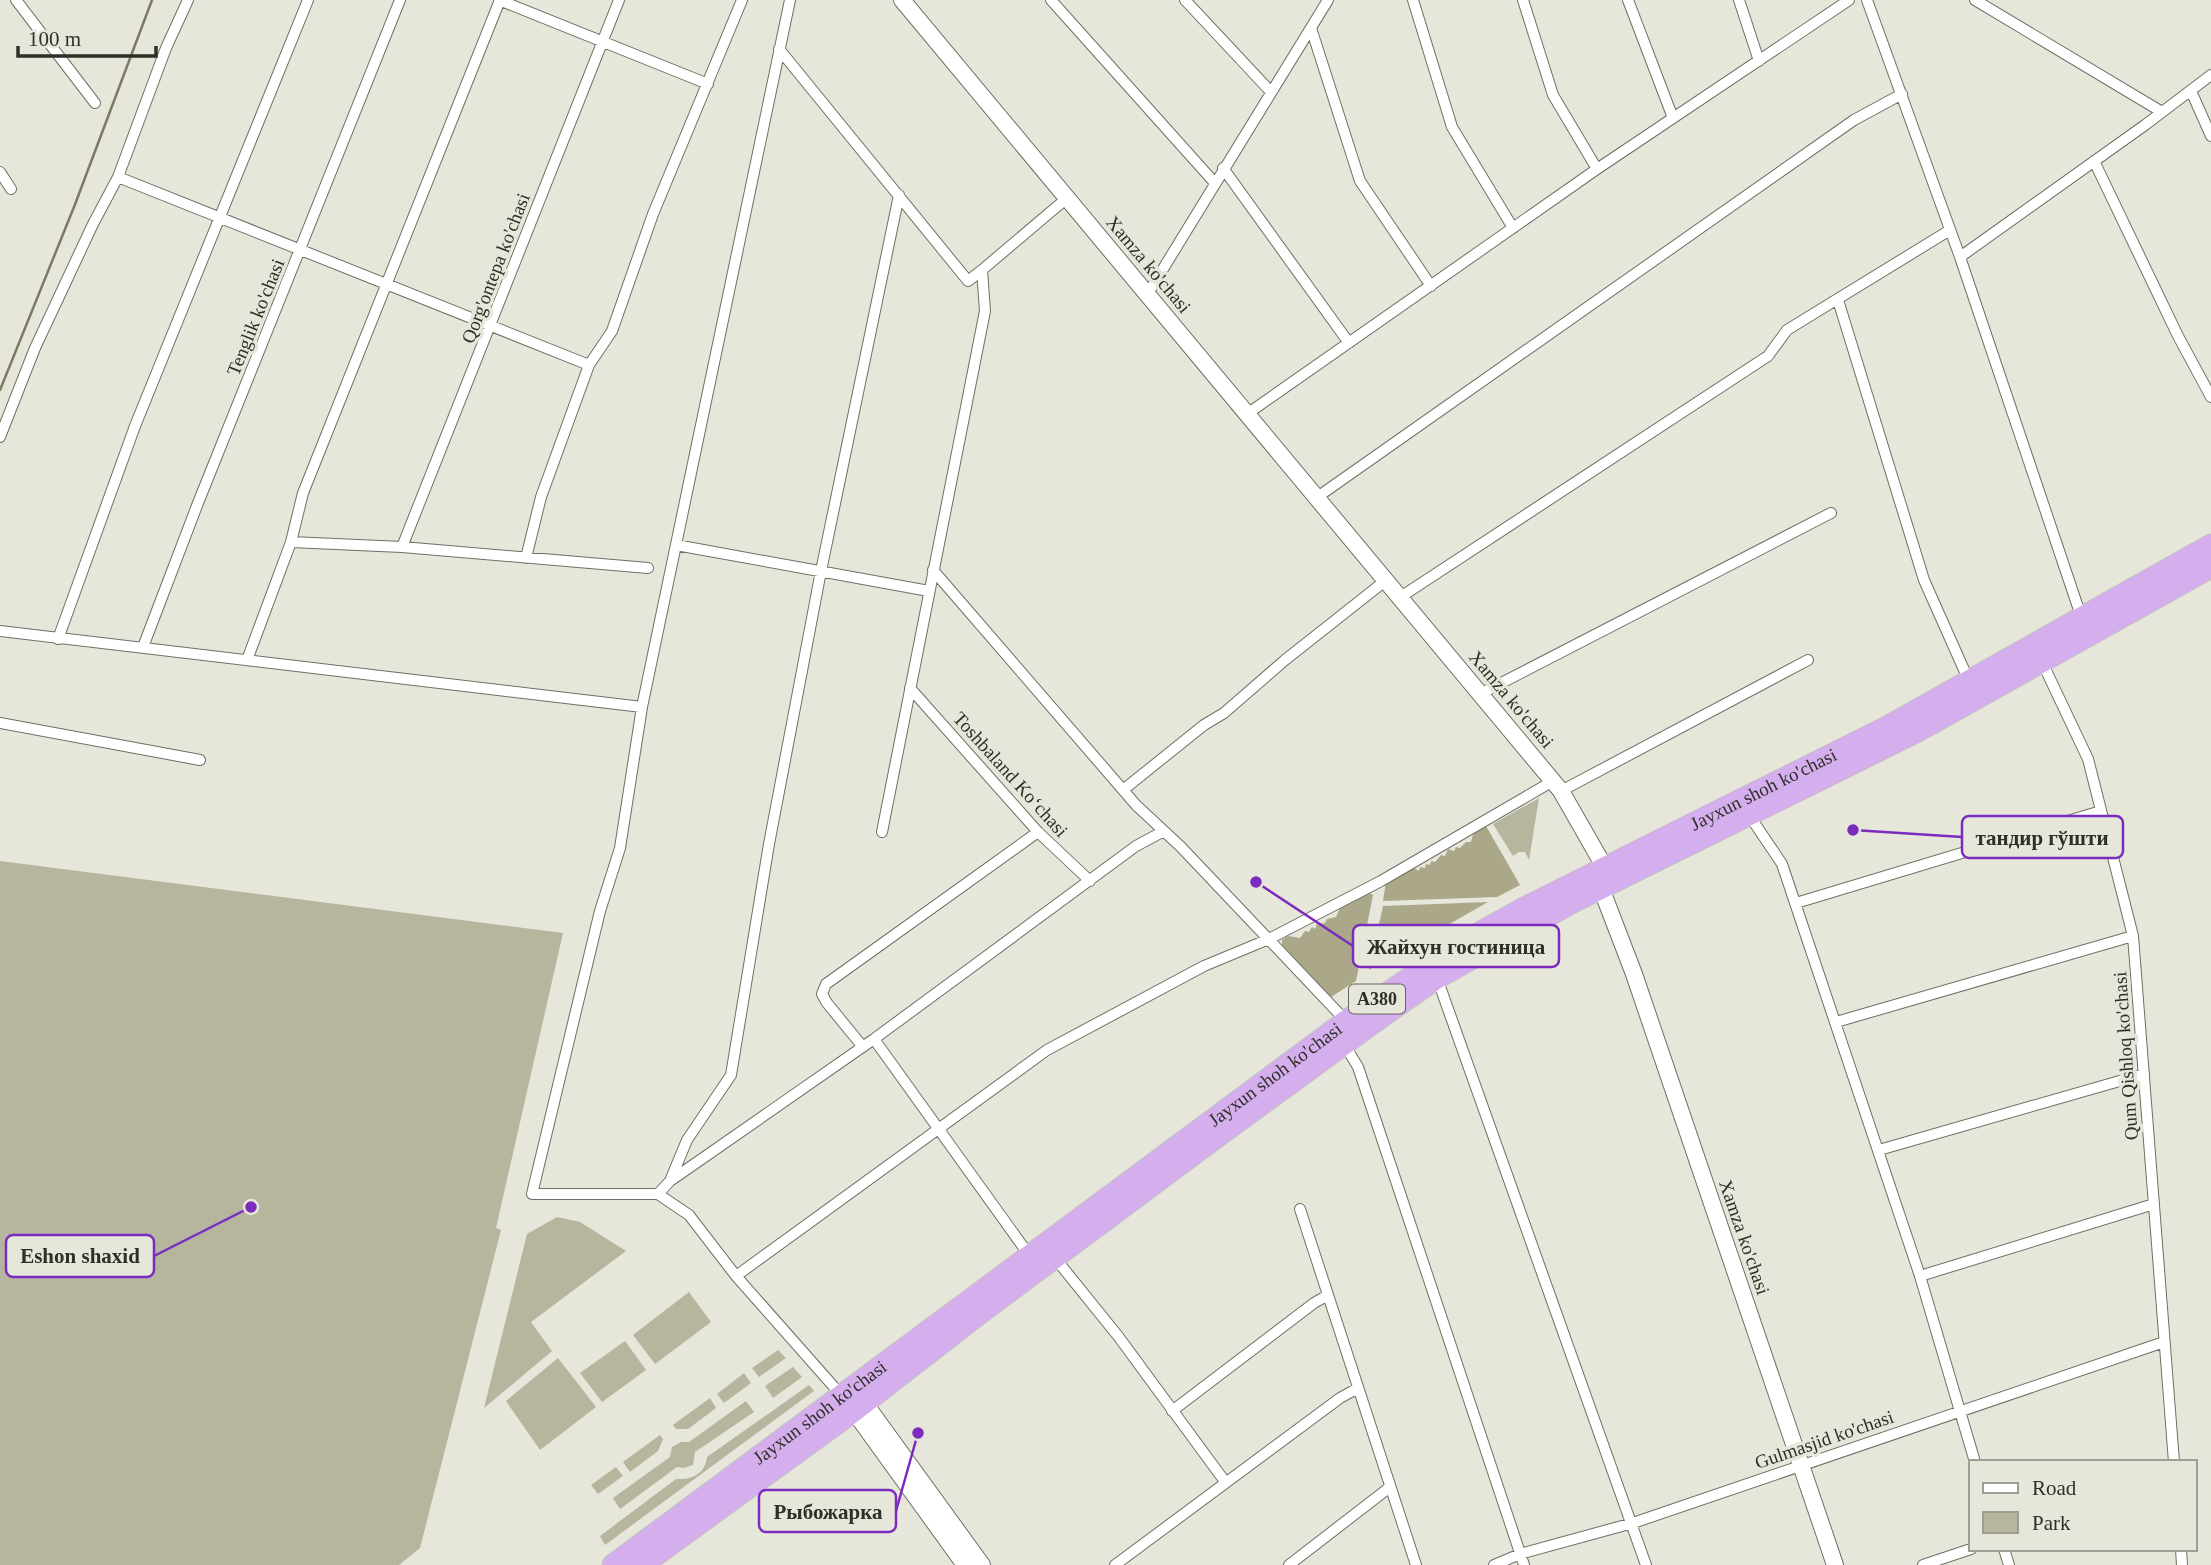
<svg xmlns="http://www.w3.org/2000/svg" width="2211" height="1565" font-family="Georgia,serif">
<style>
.green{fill:#b6b59e}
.forest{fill:#aaa889}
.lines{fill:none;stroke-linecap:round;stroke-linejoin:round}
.stream{stroke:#7b7a63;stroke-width:2.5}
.street-casing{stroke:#6f6f64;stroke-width:12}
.secondary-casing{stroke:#6f6f64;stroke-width:18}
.highway-casing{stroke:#c5c5c3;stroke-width:23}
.street{stroke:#fff;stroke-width:10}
.secondary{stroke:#fff;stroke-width:16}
.highway{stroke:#d4aeed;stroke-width:21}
.labels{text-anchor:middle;stroke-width:7;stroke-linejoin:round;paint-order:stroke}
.shield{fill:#e7e6db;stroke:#66665f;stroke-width:2}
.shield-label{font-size:18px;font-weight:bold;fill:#2f2f2a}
.street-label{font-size:19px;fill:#2f2f2a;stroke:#e7e6db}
.leader{fill:none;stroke:#7b2cbf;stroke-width:2.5}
.callout-dot{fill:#7b2cbf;stroke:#e7e6db;stroke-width:2.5}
.callout{fill:#e7e6db;stroke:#7b2cbf;stroke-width:2.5}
.callout-label{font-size:21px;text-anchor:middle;font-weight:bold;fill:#2f2f2a}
</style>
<rect width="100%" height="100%" fill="#e7e6db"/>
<!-- green -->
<path class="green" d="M 1539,798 L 1529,860 L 1525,852 L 1519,852 L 1513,856 L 1493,824 Z
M 0,861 L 563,933 L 496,1228 L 501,1230 L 420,1548 L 399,1565 L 0,1565 Z
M 557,1217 L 580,1222 L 626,1251 L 531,1322 L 552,1351 L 484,1408 L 527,1234 Z
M 689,1292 L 711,1322 L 655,1364 L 633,1335 Z
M 625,1341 L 646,1370 L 602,1402 L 580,1373 Z
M 778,1350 L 786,1358 L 759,1377 L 752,1368 Z
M 558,1358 L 596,1407 L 540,1450 L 506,1401 Z
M 793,1367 L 802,1377 L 773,1398 L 765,1386 Z
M 744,1373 L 751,1383 L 724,1403 L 717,1394 Z
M 809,1385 L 814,1391 L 605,1545 L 600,1536 L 676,1479 C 692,1480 705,1474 707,1457 Z
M 710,1398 L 716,1408 L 688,1429 L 676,1429 L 673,1425 Z
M 746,1401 L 754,1412 L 695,1452 L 693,1465 L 683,1468 L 677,1467 L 620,1509 L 613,1498 L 670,1457 L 672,1447 L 681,1442 L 689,1442 Z
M 660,1435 L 663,1439 L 658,1451 L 630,1472 L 623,1462 Z
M 616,1467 L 623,1476 L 598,1494 L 591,1485 Z"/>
<!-- forest -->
<path class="forest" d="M 1486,826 L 1520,885 L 1497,897 L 1383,901 L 1386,882 L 1413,867 L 1419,871 L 1420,867 L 1425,868 L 1426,864 L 1430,865 L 1431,861 L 1435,862 L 1441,855 L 1445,856 L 1448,849 L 1454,851 L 1456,847 L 1460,848 L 1466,842 L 1471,842 L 1473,834 Z
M 1366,891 L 1373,895 L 1356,981 L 1331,997 L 1282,947 L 1282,940 L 1288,936 L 1300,938 L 1305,931 L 1309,932 L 1312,927 L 1315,929 L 1317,924 L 1325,923 L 1327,919 L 1336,917 L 1341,906 Z
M 1488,902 L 1369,970 L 1383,906 Z"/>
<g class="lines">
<!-- stream -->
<path class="stream" d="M 0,390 L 74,207 L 152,0"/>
<!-- street casing -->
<g class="street-casing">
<path id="street" d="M 16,0 L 95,103
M 499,0 L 708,84
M 790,0 L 642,707 L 620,848 L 600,911 L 532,1194 L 658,1194 L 670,1181 L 874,1039 L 1136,846 L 1164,831
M 1051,0 L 1214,182
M 1185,0 L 1271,92
M 1413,0 L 1452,127 L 1513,228
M 1523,0 L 1553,95 L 1597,169
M 1628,0 L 1673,118
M 1739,0 L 1759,61
M 1867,0 L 1960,257 L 2082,619
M 1975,0 L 2162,112
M 1311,28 L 1360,181 L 1431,286
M 779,49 L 968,281 L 982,270
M 2191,91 L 2211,136
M 2094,161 L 2178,336 L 2211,397
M 1223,168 L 1349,343
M 0,172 L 11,189
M 118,177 L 589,365
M 1960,257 L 2145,125 L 2211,75
M 1147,295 L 1328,0
M 1838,300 L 1924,580 L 1969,681
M 1247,414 L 1597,169 L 1849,0
M 0,437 L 35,348 L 93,224 L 118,177 L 166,48 L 188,0
M 1316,498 L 1854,120 L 1902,94
M 291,542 L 402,547 L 648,568
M 676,545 L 929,591
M 402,547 L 619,0
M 526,558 L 541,497 L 589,365 L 612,331 L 653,214 L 742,0
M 933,570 L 1136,805 L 1181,847 L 1346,1021
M 1399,598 L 1768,356 L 1787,330 L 1950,230
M 0,631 L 642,707
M 58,639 L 135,426 L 308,0
M 143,647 L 198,503 L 400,0
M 247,660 L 291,542 L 303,493 L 500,0
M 2042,662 L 2088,759 L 2133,936 L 2174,1462
M 910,688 L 1038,832 L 1090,881
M 1480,694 L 1831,513
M 0,723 L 200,760
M 1123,790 L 1204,725 L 1224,713 L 1285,660 L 1385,581
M 1561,791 L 1808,660
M 1749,815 L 1782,864 L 1920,1276 L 1975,1462
M 882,832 L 985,311 L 982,270 L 1067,198
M 1796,903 L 2101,811
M 1437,978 L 1646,1565
M 1836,1022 L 2133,936
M 874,1039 L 1029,1255
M 1344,1044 L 1358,1067 L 1524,1565
M 863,1047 L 827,1003 L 822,994 L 826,984 L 1038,832
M 1879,1150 L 2144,1074
M 670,1181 L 687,1140 L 731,1075 L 769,844 L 821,571 L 899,195
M 658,1194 L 689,1215 L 736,1276 L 842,1396
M 1300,1209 L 1416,1565
M 1055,1258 L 1118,1336 L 1226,1483
M 736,1276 L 1047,1050 L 1204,966 L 1269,939 L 1381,881 L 1553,781
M 1920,1276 L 2154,1204
M 1172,1411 L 1314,1303 L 1328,1295
M 2004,1549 L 2009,1565
M 2181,1549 L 2182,1565
M 1115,1565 L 1340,1398 L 1358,1388
M 1289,1565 L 1390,1487
M 1494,1565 L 1520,1554 L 1633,1523 L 2164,1342
M 1923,1565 L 1971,1549"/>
</g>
<!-- secondary casing -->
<g class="secondary-casing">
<path id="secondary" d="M 902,0 L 1561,791 L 1605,868 L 1601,888 L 1634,974 L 1835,1565
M 858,1394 L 982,1565
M 848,1403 L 965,1565"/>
</g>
<!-- highway casing -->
<g class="highway-casing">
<g id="highway">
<path id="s1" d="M 613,1565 L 1346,1021 L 1463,942 L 1524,908 L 1887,727 L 2211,545"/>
<path d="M 642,1565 L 854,1411 L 983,1311 L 1218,1136 L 1384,1015 L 1437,978 L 1573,902 L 1918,731 L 2211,567"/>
</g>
</g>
<!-- street -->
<use href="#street" class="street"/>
<!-- secondary -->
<use href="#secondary" class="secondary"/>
<!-- highway -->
<use href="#highway" class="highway"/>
</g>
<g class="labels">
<!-- shield labels -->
<rect class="shield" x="1349" y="984.5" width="56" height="29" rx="5"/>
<g class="shield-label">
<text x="1377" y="1005">A380</text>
</g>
<!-- street labels -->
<g class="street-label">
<text transform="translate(1149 264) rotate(50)" y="7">Xamza ko'chasi</text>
<text transform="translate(495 268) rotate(-69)" y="7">Qorg'ontepa ko'chasi</text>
<text transform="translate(255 317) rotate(-68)" y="7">Tenglik ko'chasi</text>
<text transform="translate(1512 699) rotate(50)" y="7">Xamza ko'chasi</text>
<text transform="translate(1011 774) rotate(48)" y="7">Toshbaland Koʻchasi</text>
<text dy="7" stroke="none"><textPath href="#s1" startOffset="1391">Jayxun shoh ko'chasi</textPath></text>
<text transform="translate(2125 1056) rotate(-94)" y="7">Qum Qishloq ko'chasi</text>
<text dy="7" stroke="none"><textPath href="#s1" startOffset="824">Jayxun shoh ko'chasi</textPath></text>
<text transform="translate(1745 1237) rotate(71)" y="7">Xamza ko'chasi</text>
<text dy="7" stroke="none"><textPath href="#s1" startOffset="257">Jayxun shoh ko'chasi</textPath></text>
<text transform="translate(1824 1439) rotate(-19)" y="7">Gulmasjid ko'chasi</text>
</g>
</g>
<!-- callouts -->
<path class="leader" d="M1853 830L1962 837M1256 882L1353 946M251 1207L154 1256M918 1433L896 1511"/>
<g class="callout-dot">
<circle cx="1853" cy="830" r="7"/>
<circle cx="1256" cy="882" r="7"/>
<circle cx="251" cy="1207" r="7"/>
<circle cx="918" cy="1433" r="7"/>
</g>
<g class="callout">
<rect x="1962" y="816" width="161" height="42" rx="7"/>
<rect x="1353" y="925" width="206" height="42" rx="7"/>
<rect x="6" y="1235" width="148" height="42" rx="7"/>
<rect x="759" y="1490" width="137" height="42" rx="7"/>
</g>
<g class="callout-label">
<text x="2042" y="845">тандир гўшти</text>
<text x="1456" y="954">Жайхун гостиница</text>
<text x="80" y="1263">Eshon shaxid</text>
<text x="828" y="1519">Рыбожарка</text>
</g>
<!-- legend -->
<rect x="1969" y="1460" width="228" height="91" fill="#e7e6db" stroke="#9d9d94" stroke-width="2"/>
<rect x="1983" y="1483" width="35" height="10" fill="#ffffff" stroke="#9d9d94" stroke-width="2"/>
<text x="2032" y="1495" font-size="21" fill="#2f2f2a">Road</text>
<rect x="1983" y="1512" width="35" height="21" fill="#b6b59e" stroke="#9d9d94" stroke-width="2"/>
<text x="2032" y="1530" font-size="21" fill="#2f2f2a">Park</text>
<!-- scale -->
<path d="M18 46v10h138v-10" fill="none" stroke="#2f2f2a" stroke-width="3.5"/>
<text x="28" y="46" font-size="21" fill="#2f2f2a" stroke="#e7e6db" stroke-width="5" paint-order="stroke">100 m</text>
</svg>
